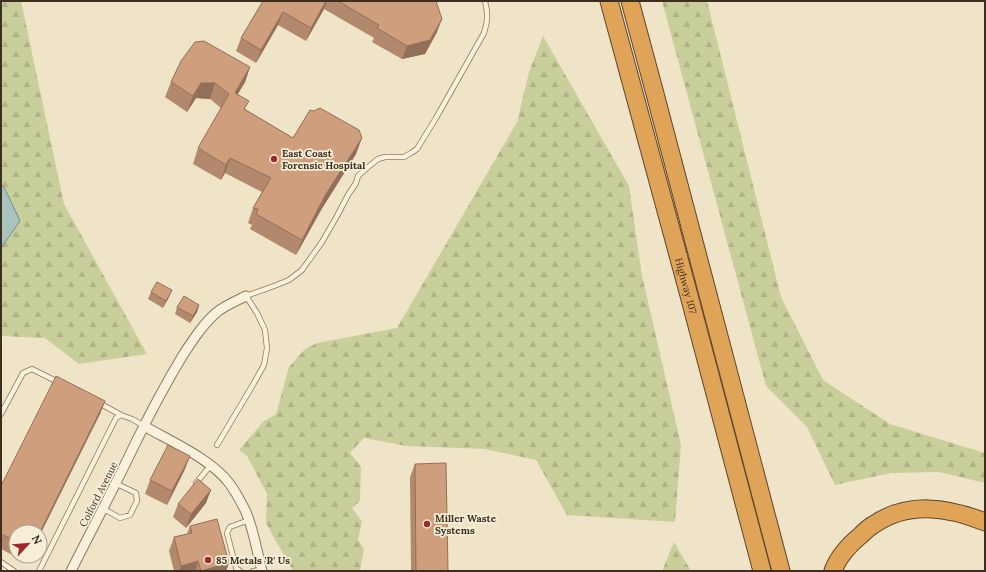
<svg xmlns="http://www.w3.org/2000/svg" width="986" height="572" font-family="Lora,serif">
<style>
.forest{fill:url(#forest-firs)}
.water{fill:#a9c4bc;stroke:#6f938a}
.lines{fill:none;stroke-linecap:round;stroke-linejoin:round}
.service-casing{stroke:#8d765c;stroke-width:6}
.minor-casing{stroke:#8d765c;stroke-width:11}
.motorway-casing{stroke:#5b4430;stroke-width:19}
.service{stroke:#faf1dc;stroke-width:4.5}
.minor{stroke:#faf1dc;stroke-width:9}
.motorway{stroke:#e0a458;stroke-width:17}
.wall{fill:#b2896c}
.shaded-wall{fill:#916f58}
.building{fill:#cf9f7d;stroke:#916f58}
.poi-dot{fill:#9e2a2b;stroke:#f7eed8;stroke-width:1.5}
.labels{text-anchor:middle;stroke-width:3.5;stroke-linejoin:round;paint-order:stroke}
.poi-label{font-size:10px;font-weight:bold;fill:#3d2e20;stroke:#f7eed8;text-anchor:start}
.street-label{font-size:10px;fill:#3d2e20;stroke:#f7eed8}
</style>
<defs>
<pattern id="forest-firs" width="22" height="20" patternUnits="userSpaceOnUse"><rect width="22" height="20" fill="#c9cf9b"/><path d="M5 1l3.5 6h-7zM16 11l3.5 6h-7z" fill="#aeb285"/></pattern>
</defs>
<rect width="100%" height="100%" fill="#f0e4c8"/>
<!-- forest -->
<path class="forest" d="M 1,1 L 21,1 L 64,204 L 147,354 L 79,364 L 45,338 L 1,336 L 1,248 L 20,221 L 5,189 L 1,184 Z
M 662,1 L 707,1 L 781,297 L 823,380 L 890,424 L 985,453 L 985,483 L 939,472 L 891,473 L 835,485 L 807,427 L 766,386 Z
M 543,36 L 629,186 L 642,276 L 681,445 L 675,522 L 567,515 L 536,460 L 485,449 L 406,446 L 364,438 L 350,453 L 361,467 L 360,501 L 352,508 L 362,521 L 358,540 L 364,549 L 360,571 L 293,571 L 277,543 L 266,523 L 267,494 L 247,456 L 239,450 L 263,422 L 276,414 L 289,367 L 305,349 L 317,343 L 397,328 L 517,122 L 529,72 Z
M 674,542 L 691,571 L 662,571 Z"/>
<!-- water -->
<path class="water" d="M 1,184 L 5,189 L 20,221 L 1,248 Z"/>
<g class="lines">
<!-- service casing -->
<g class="service-casing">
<path id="service" d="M 99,403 L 121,415
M 1,414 L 23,373 L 32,369 L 58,382
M 217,445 L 254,383 L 264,365 L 267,348 L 265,330 L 257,313 L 246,296 L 274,286 L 289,280 L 302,270 L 322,242 L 337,216 L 348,195 L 356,183 L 358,176 L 368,167 L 378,159 L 385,157 L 404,157 L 411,153 L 417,149 L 436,118 L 484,33 C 488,21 488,13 485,1
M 196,483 L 211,465
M 102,508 L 120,518 L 130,515 L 137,501 L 136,493 L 115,483
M 1,562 L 14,571
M 39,571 L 116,418 L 121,415 L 132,419 L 144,426
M 240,571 L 236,568 L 227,533 L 230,527 L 249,520
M 253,571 L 262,570"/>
</g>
<!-- minor casing -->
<g class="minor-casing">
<path id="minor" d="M 144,426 C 170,441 211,459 229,483 C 236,492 241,502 246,512 C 254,531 257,552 262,571
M 71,571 C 92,529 114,488 134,446 C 149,415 165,385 183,355 C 193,340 203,324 217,312 C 226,305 236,301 246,296"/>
</g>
<!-- motorway casing -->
<g class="motorway-casing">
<g id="motorway">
<path id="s1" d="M 609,1 L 687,288 L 762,571"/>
<path d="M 630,1 L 654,90 L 781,571"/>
<path d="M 833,571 C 838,557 850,544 861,535 C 865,531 868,528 873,525 C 908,501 947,507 985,522"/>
</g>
</g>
<!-- service -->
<use href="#service" class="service"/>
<!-- minor -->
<use href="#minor" class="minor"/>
<!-- motorway -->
<use href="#motorway" class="motorway"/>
</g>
<!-- wall -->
<path class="wall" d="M 263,1 L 436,1 L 437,32 L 425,54 L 402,59 L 372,42 L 374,38 L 324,9 L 306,41 L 278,25 L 256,63 L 236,51 L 241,38 Z
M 250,67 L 245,82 L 237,95 L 246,110 L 293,138 L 356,154 L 321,210 L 296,255 L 250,229 L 252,225 L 248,223 L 253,208 L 262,192 L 225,173 L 221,180 L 193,164 L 198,148 L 221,108 L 210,99 L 196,98 L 187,112 L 165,97 L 171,82 Z
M 151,292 L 169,297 L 163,308 L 148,299 Z
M 199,305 L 197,312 L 190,323 L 175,314 L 177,307 Z
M 105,401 L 100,414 L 16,532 L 16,556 L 29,556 L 26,562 L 1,549 L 1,486 Z
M 415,464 L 448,571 L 411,571 L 410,477 Z
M 185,469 L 167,505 L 145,494 L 150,480 Z
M 206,503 L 186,528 L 173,517 L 178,504 Z
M 190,526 L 229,563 L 226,571 L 174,571 L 169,551 L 174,537 L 187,534 Z"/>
<!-- shaded-wall -->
<path class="shaded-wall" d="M 326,1 L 327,1 L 324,9 L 306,41 L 311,28 Z
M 283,12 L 278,25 L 256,63 L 261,50 Z
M 442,19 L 437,32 L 425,54 L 402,59 L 407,46 Z
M 250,67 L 245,82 L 229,109 L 235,93 Z
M 201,83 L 215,83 L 210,99 L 196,98 L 187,112 L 193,96 Z
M 362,138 L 356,154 L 321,210 L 296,255 L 302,240 L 326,194 Z
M 230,158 L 225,173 L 221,180 L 226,165 Z
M 172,290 L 169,297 L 163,308 L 166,301 Z
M 199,305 L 197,312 L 190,323 L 193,316 Z
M 105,401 L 100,414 L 40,535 L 40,532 Z
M 190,456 L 185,469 L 167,505 L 172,491 Z
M 211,490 L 206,503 L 186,528 L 191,514 Z
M 198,561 L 195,571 L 179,571 L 181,566 Z
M 229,563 L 226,571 L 201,571 Z"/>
<!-- building -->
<path class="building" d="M 263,1 L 326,1 L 311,28 L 283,12 L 261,50 L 241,38 Z
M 338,1 L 436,1 L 442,19 L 430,40 L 407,46 L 377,28 L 379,25 Z
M 204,41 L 250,67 L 235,93 L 249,101 L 244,109 L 293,138 L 310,110 L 314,111 L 320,108 L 359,130 L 362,138 L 326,194 L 302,240 L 256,214 L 258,209 L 253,208 L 271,178 L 230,158 L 226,165 L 198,148 L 229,94 L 215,83 L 201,83 L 193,96 L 171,82 L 181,61 L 195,42 Z
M 157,282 L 172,290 L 166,301 L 151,292 Z
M 184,296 L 199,305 L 193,316 L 177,307 Z
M 56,376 L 105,401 L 40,532 L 16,532 L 16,541 L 1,534 L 1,486 Z
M 168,445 L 190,456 L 172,491 L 150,480 Z
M 446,463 L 448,571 L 416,571 L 415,464 Z
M 198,479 L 211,490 L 191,514 L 178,504 Z
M 217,519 L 229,563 L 201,571 L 198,561 L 181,566 L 174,537 L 192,533 L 190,526 Z"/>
<!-- markers -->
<g class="poi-dot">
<circle cx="274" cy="159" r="4"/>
<circle cx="427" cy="524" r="4"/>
<circle cx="208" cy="560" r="4"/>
</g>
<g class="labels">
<!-- poi labels -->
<g class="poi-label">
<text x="282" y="157">East Coast<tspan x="282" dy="12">Forensic Hospital</tspan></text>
<text x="435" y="522">Miller Waste<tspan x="435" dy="12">Systems</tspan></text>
<text x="216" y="564">85 Metals 'R' Us</text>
</g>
<!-- street labels -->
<g class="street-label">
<text dy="4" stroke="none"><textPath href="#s1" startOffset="295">Highway 107</textPath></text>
<text transform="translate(98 494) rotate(-63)" y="4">Colford Avenue</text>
</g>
</g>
<!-- border -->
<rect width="986" height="572" fill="none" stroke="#3d2e20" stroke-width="4"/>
<!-- north arrow -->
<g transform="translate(28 544) rotate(64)"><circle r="19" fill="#f7eed8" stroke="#ada18e"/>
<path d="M0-3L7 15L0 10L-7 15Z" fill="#9e2a2b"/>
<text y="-6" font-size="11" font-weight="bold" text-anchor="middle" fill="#3d2e20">N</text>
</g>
</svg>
